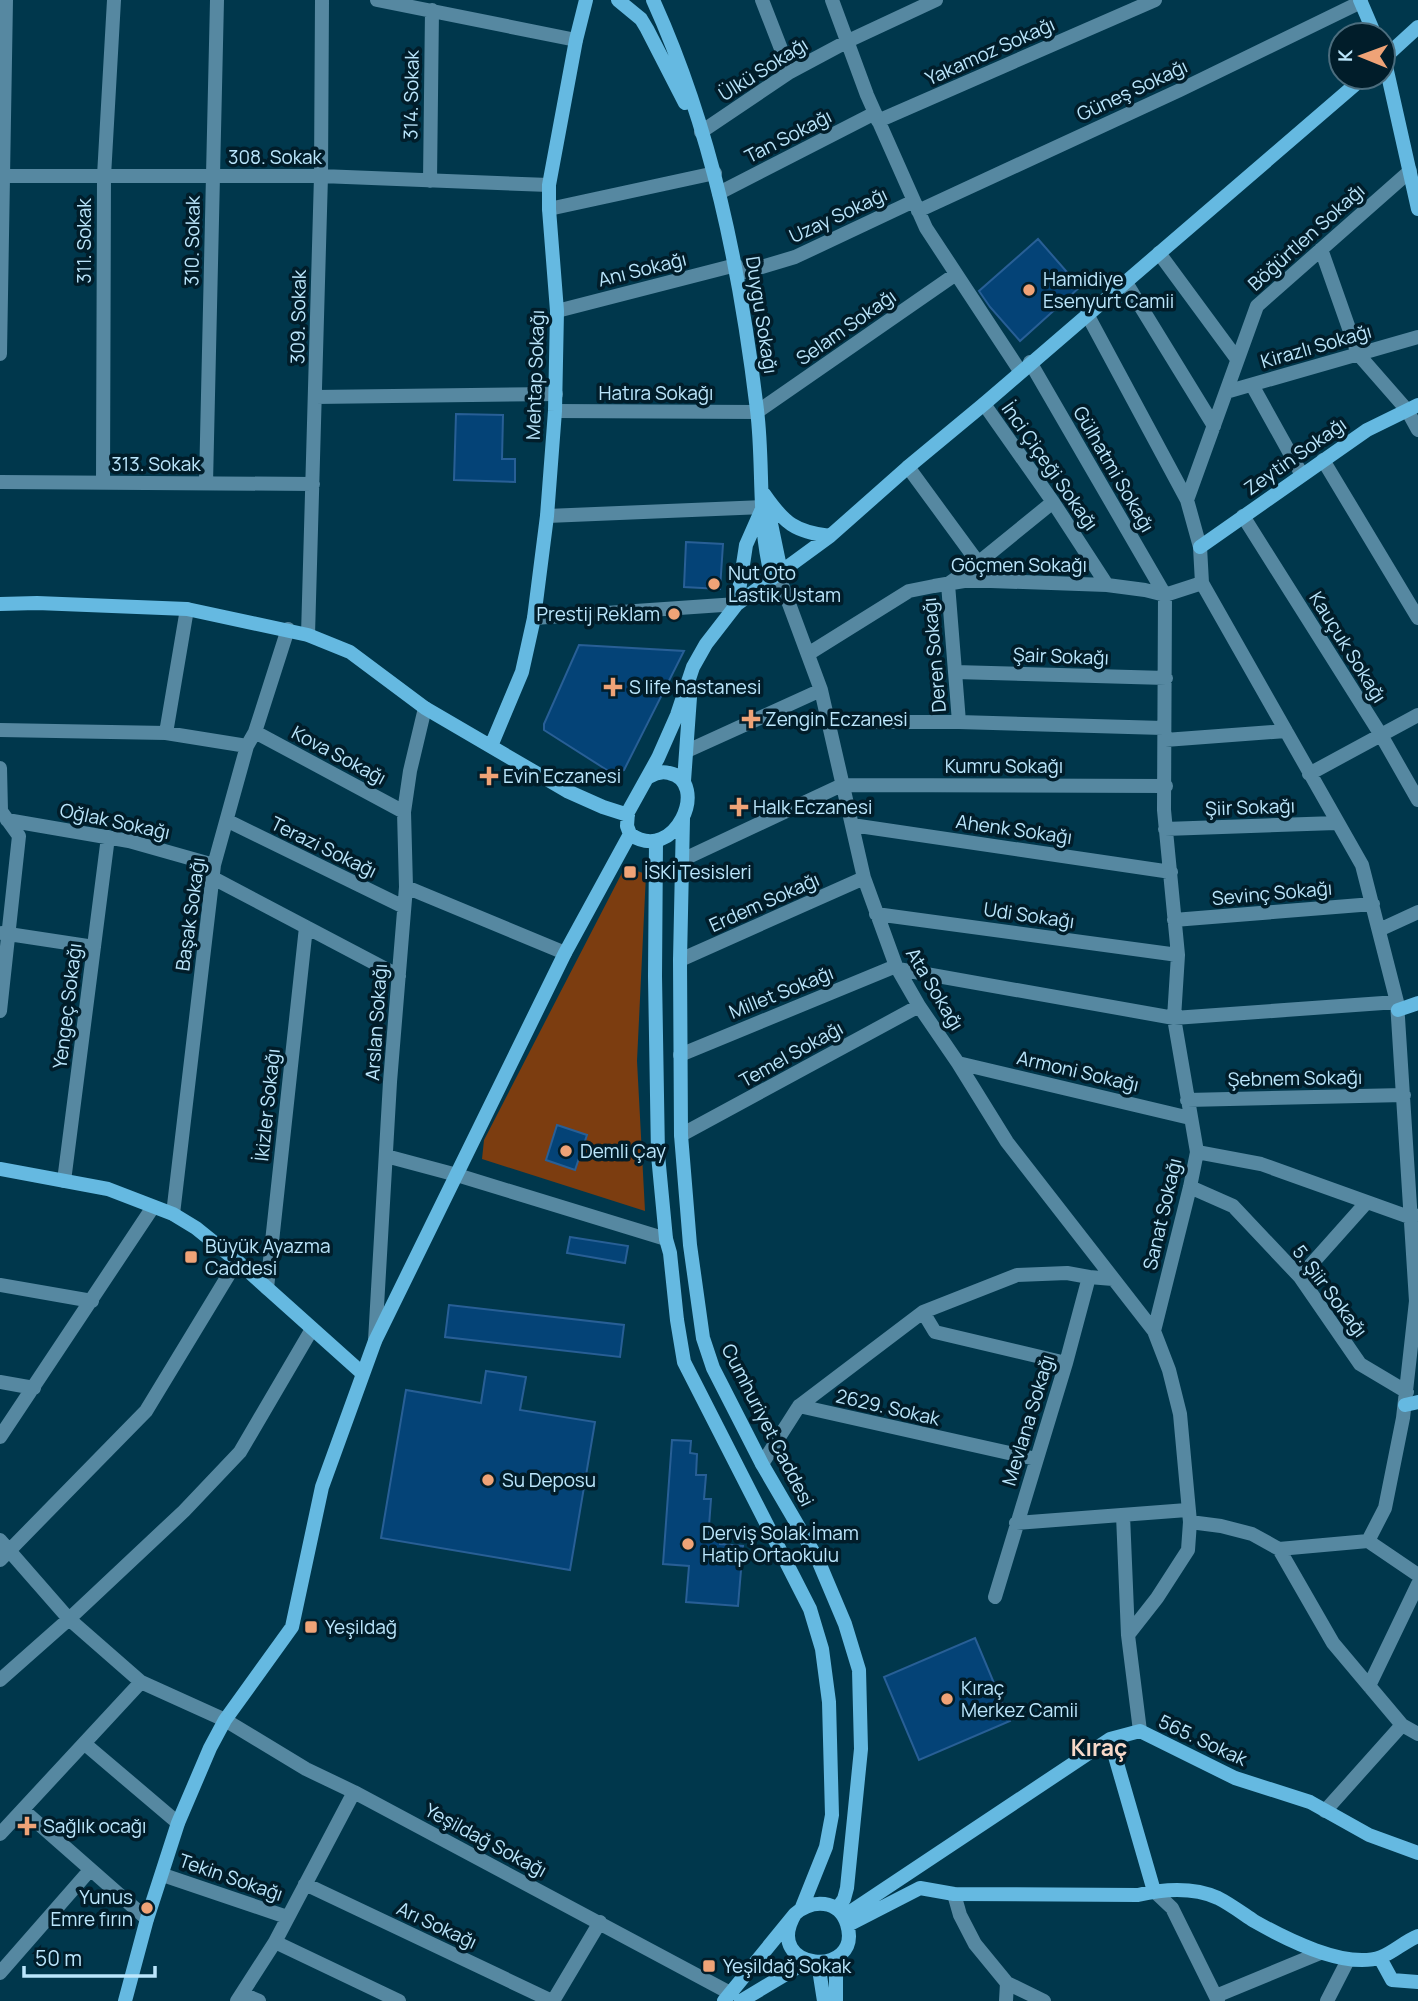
<svg xmlns="http://www.w3.org/2000/svg" width="1418" height="2001" font-family="Manrope,sans-serif">
<style>
.green{fill:#7c3d10}
.building{fill:#044377;stroke:#285f96;stroke-width:2}
.lines{fill:none;stroke-linecap:round;stroke-linejoin:round}
.street{stroke:#5688a1;stroke-width:14}
.secondary{stroke:#65b9e1;stroke-width:14}
.poi-dot{fill:#efa377;stroke:#011d2a;stroke-width:2.5}
.labels{text-anchor:middle;stroke-width:7;stroke-linejoin:round;paint-order:stroke}
.street-label{font-size:19px;fill:#bbe6fc;stroke:#011d2a}
.poi-label{font-size:19px;fill:#bbe6fc;stroke:#011d2a;text-anchor:start}
.quarter-label{font-size:23px;font-weight:bold;fill:#f7d9c9;stroke:#011d2a}
</style>
<rect width="100%" height="100%" fill="#00374c"/>
<!-- green -->
<path class="green" d="M 625,867 L 646,874 L 637,1061 L 645,1211 L 482,1159 L 484,1140 Z"/>
<!-- building -->
<path class="building" d="M 1038,239 L 1080,287 L 1020,341 L 990,307 L 979,291 Z
M 456,414 L 503,415 L 502,459 L 515,459 L 515,482 L 454,480 Z
M 686,542 L 723,544 L 720,589 L 684,587 Z
M 579,645 L 684,651 L 624,770 L 610,772 L 544,730 L 544,724 Z
M 557,1125 L 587,1135 L 575,1170 L 546,1160 Z
M 570,1237 L 628,1246 L 625,1263 L 567,1253 Z
M 449,1305 L 624,1325 L 620,1357 L 445,1337 Z
M 486,1371 L 526,1377 L 520,1410 L 595,1422 L 570,1570 L 381,1538 L 406,1390 L 481,1403 Z
M 672,1440 L 691,1441 L 690,1453 L 697,1454 L 696,1475 L 706,1475 L 704,1499 L 711,1499 L 708,1540 L 720,1541 L 720,1544 L 743,1546 L 738,1606 L 686,1602 L 689,1566 L 663,1564 Z
M 975,1638 L 1010,1721 L 919,1760 L 884,1677 Z"/>
<g class="lines">
<!-- street -->
<path class="street" d="M 377,0 L 576,40
M 762,0 L 790,72
M 832,0 L 867,95 L 926,228 L 1020,371
M 878,121 L 1155,0
M 701,132 L 790,72 L 848,41 L 936,0
M 0,176 L 321,176 L 549,185
M 430,181 L 432,10
M 719,193 L 875,113
M 549,209 L 715,173
M 918,211 L 1180,90 L 1361,2
M 1321,249 L 1358,354 L 1407,410 L 1418,430
M 1159,253 L 1237,359
M 738,274 L 795,257 L 914,201
M 1125,281 L 1214,426
M 557,311 L 736,265
M 1087,314 L 1187,500 L 1200,547 L 1202,583 L 1362,865 L 1397,1002 L 1416,1301 L 1403,1418 L 1385,1508 L 1368,1541 L 1279,1549 L 1252,1534 L 1221,1526 L 1190,1522
M 0,354 L 6,0
M 1030,362 L 1165,595
M 1252,385 L 1302,475
M 1226,392 L 1418,337
M 315,397 L 556,394
M 984,404 L 1053,502 L 1107,585
M 555,411 L 757,412 L 956,274
M 1323,460 L 1418,618
M 908,467 L 982,568
M 0,482 L 313,484
M 103,482 L 104,176 L 114,0
M 206,483 L 217,0
M 1187,500 L 1257,306 L 1410,171
M 547,516 L 764,507
M 1243,516 L 1381,735 L 1418,800
M 778,574 L 821,690 L 864,878 L 896,966 L 919,1006 L 958,1063 L 1007,1142 L 1154,1331
M 534,618 L 737,604
M 308,635 L 321,176 L 322,0
M 808,654 L 909,591 L 934,586 L 964,581 L 991,581 L 1107,585 L 1145,590 L 1165,595
M 955,672 L 1166,678
M 829,722 L 959,722 L 1163,728
M 959,722 L 948,584 L 978,563 L 1053,502
M 0,730 L 166,733 L 247,746
M 255,732 L 404,812
M 166,733 L 187,609
M 1165,740 L 1286,731
M 687,751 L 821,690
M 0,768 L 1,811 L 19,836 L 0,1011
M 1309,774 L 1418,715
M 7,820 L 129,841 L 214,865
M 228,821 L 404,907
M 852,825 L 1171,872
M 1165,829 L 1336,823
M 682,860 L 842,785 L 1166,786
M 213,878 L 399,976
M 406,887 L 565,953
M 876,914 L 1178,955
M 1174,920 L 1373,904
M 1379,930 L 1418,912
M 2,933 L 94,947
M 680,960 L 864,878
M 898,969 L 1174,1018 L 1397,1002
M 680,1055 L 896,966
M 958,1063 L 1190,1118
M 1187,1100 L 1404,1095
M 681,1135 L 919,1006
M 1197,1152 L 1261,1164 L 1409,1217 L 1415,1215
M 386,1156 L 457,1175 L 666,1239
M 64,1181 L 108,837
M 1190,1187 L 1233,1206 L 1300,1277 L 1360,1364 L 1407,1392
M 173,1214 L 214,865 L 247,746 L 255,732 L 288,629
M 1300,1277 L 1366,1203
M 0,1285 L 92,1301
M 267,1288 L 306,927
M 923,1312 L 935,1332 L 1066,1363
M 375,1341 L 390,1082 L 406,887 L 404,812 L 410,771 L 425,708
M 0,1382 L 34,1388
M 799,1406 L 923,1312 L 1017,1275 L 1067,1273 L 1089,1277
M 0,1437 L 153,1207
M 762,1464 L 799,1406 L 1036,1459
M 1123,1515 L 1128,1635
M 1016,1523 L 1187,1510
M 0,1540 L 69,1619 L 141,1682 L 0,1834
M 1368,1541 L 1418,1575
M 1279,1549 L 1333,1643 L 1402,1725 L 1418,1734
M 0,1560 L 146,1411 L 237,1261
M 995,1597 L 1066,1363 L 1089,1277 L 1113,1279
M 0,1680 L 69,1619 L 184,1511 L 240,1452 L 312,1329
M 141,1682 L 225,1720 L 306,1769 L 354,1792 L 730,1993
M 1369,1686 L 1418,1584
M 1140,1731 L 1128,1635 L 1157,1598 L 1188,1550 L 1190,1522 L 1180,1414 L 1169,1370 L 1154,1331 L 1190,1187 L 1197,1152 L 1174,1018 L 1178,955 L 1164,810 L 1165,595 L 1202,583
M 85,1744 L 178,1823
M 23,1810 L 147,1919
M 1325,1811 L 1402,1725
M 163,1875 L 287,1917
M 305,1884 L 552,2001
M 1154,1891 L 1172,1908 L 1218,2001
M 954,1894 L 960,1915 L 975,1944 L 1007,1983 L 1006,2001
M 275,1942 L 399,2001
M 0,1973 L 90,1870
M 1007,1983 L 1044,2001
M 243,1994 L 259,2001
M 1216,1996 L 1320,1953
M 237,2001 L 275,1942 L 354,1792
M 553,2001 L 600,1922
M 1327,2001 L 1348,1960"/>
<!-- secondary -->
<path class="secondary" d="M 618,0 L 641,19 L 647,29 L 685,103
M 653,0 C 712,130 740,269 757,410 C 764,466 757,523 772,578
M 1360,0 L 1375,35
M 1383,53 L 1418,209
M 1383,59 L 1418,27
M 764,494 C 784,523 795,532 830,536
M 769,514 L 781,572
M 1200,547 L 1367,430 L 1418,405
M 0,604 L 37,603 L 187,609 L 308,635 L 350,652 L 425,708 L 567,791 L 603,807 L 628,815
M 737,604 L 746,545 L 761,511
M 491,746 L 522,672 L 534,618 L 547,516 L 555,411 L 557,311 L 549,209 L 549,185 L 576,40 L 586,0
M 684,781 L 690,697
M 683,818 L 680,960 L 681,1135 L 690,1245 L 703,1338 L 713,1368 L 762,1464 L 818,1560 L 845,1624 L 859,1670 L 861,1749 L 847,1888 L 844,1899 L 837,1909
M 630,834 C 675,866 711,781 669,773 C 661,771 655,773 649,777
M 656,841 L 655,976 L 658,1155 L 666,1239 L 670,1253 L 677,1320 L 684,1362 L 810,1609 L 822,1649 L 829,1702 L 832,1815 L 826,1847 L 802,1907
M 1398,1010 L 1418,1003
M 0,1169 L 108,1189 L 173,1214 L 196,1228 L 237,1261 L 362,1373
M 1405,1405 L 1418,1402
M 1110,1739 L 1154,1891
M 844,1916 L 1110,1739 L 1140,1731 L 1235,1778 L 1310,1802 L 1369,1835 L 1418,1853
M 848,1925 L 920,1888 L 954,1894 L 1138,1895 C 1164,1889 1193,1887 1218,1898 C 1230,1904 1242,1913 1254,1921 C 1284,1938 1346,1970 1381,1957 C 1394,1952 1405,1941 1418,1936
M 836,1958 L 836,2001
M 1380,1958 L 1392,1980 L 1418,1982
M 818,1963 L 824,2001
M 125,2001 L 147,1919 L 178,1823 L 210,1748 L 225,1720 L 292,1627 L 322,1487 L 375,1341 L 565,953 L 630,834 L 627,826 L 628,812 L 658,758 L 677,715 L 693,667 L 706,644 L 737,604 L 830,536 L 908,467 L 984,404 L 1364,77
M 724,2001 L 795,1914 C 812,1899 839,1899 847,1924 C 864,1979 761,1972 795,1914
M 741,2001 L 808,1961"/>
</g>
<!-- markers -->
<g class="poi-dot">
<circle cx="1029" cy="290" r="7"/>
<circle cx="714" cy="584" r="7"/>
<circle cx="674" cy="614" r="7"/>
<path d="M609.5 676.5h7v7h7v7h-7v7h-7v-7h-7v-7h7z"/>
<path d="M747.5 708.5h7v7h7v7h-7v7h-7v-7h-7v-7h7z"/>
<path d="M485.5 765.5h7v7h7v7h-7v7h-7v-7h-7v-7h7z"/>
<path d="M735.5 796.5h7v7h7v7h-7v7h-7v-7h-7v-7h7z"/>
<rect x="623" y="865" width="14" height="14" rx="3.5"/>
<circle cx="566" cy="1151" r="7"/>
<rect x="184" y="1250" width="14" height="14" rx="3.5"/>
<circle cx="488" cy="1480" r="7"/>
<circle cx="688" cy="1544" r="7"/>
<rect x="304" y="1620" width="14" height="14" rx="3.5"/>
<circle cx="947" cy="1699" r="7"/>
<path d="M23.5 1815.5h7v7h7v7h-7v7h-7v-7h-7v-7h7z"/>
<circle cx="147" cy="1908" r="7"/>
<rect x="702" y="1959" width="14" height="14" rx="3.5"/>
</g>
<g class="labels">
<!-- street labels -->
<g class="street-label">
<text transform="translate(990 51) rotate(-24)" y="7">Yakamoz Sokağı</text>
<text transform="translate(763 69) rotate(-32)" y="7">Ülkü Sokağı</text>
<text transform="translate(1132 90) rotate(-25)" y="7">Güneş Sokağı</text>
<text transform="translate(411 95) rotate(-89)" y="7">314. Sokak</text>
<text transform="translate(788 136) rotate(-27)" y="7">Tan Sokağı</text>
<text x="275" y="164">308. Sokak</text>
<text transform="translate(838 215) rotate(-25)" y="7">Uzay Sokağı</text>
<text transform="translate(1306 237) rotate(-42)" y="7">Böğürtlen Sokağı</text>
<text transform="translate(84 241) rotate(-90)" y="7">311. Sokak</text>
<text transform="translate(192 241) rotate(-89)" y="7">310. Sokak</text>
<text transform="translate(642 269) rotate(-14)" y="7">Anı Sokağı</text>
<text transform="translate(762 315) rotate(81)" y="7">Duygu Sokağı</text>
<text transform="translate(298 317) rotate(-89)" y="7">309. Sokak</text>
<text transform="translate(846 327) rotate(-35)" y="7">Selam Sokağı</text>
<text transform="translate(1316 346) rotate(-16)" y="7">Kirazlı Sokağı</text>
<text transform="translate(535 375) rotate(-88)" y="7">Mehtap Sokağı</text>
<text x="656" y="400">Hatıra Sokağı</text>
<text transform="translate(1295 456) rotate(-35)" y="7">Zeytin Sokağı</text>
<text x="156" y="471">313. Sokak</text>
<text transform="translate(1050 466) rotate(55)" y="7">İnci Çiçeği Sokağı</text>
<text transform="translate(1114 469) rotate(60)" y="7">Gülhatmi Sokağı</text>
<text x="1019" y="572">Göçmen Sokağı</text>
<text transform="translate(1348 647) rotate(58)" y="7">Kauçuk Sokağı</text>
<text transform="translate(934 655) rotate(-95)" y="7">Deren Sokağı</text>
<text transform="translate(1061 656) rotate(2)" y="7">Şair Sokağı</text>
<text transform="translate(339 755) rotate(28)" y="7">Kova Sokağı</text>
<text x="1004" y="773">Kumru Sokağı</text>
<text transform="translate(1250 807) rotate(-2)" y="7">Şiir Sokağı</text>
<text transform="translate(115 821) rotate(12)" y="7">Oğlak Sokağı</text>
<text transform="translate(1014 829) rotate(8)" y="7">Ahenk Sokağı</text>
<text transform="translate(324 847) rotate(26)" y="7">Terazi Sokağı</text>
<text transform="translate(1272 893) rotate(-5)" y="7">Sevinç Sokağı</text>
<text transform="translate(764 902) rotate(-24)" y="7">Erdem Sokağı</text>
<text transform="translate(190 914) rotate(-82)" y="7">Başak Sokağı</text>
<text transform="translate(1029 915) rotate(8)" y="7">Udi Sokağı</text>
<text transform="translate(935 989) rotate(59)" y="7">Ata Sokağı</text>
<text transform="translate(781 992) rotate(-22)" y="7">Millet Sokağı</text>
<text transform="translate(67 1006) rotate(-83)" y="7">Yengeç Sokağı</text>
<text transform="translate(376 1022) rotate(-86)" y="7">Arslan Sokağı</text>
<text transform="translate(791 1054) rotate(-29)" y="7">Temel Sokağı</text>
<text transform="translate(1078 1071) rotate(13)" y="7">Armoni Sokağı</text>
<text transform="translate(1295 1078) rotate(-1)" y="7">Şebnem Sokağı</text>
<text transform="translate(267 1105) rotate(-84)" y="7">İkizler Sokağı</text>
<text transform="translate(1162 1214) rotate(-77)" y="7">Sanat Sokağı</text>
<text transform="translate(1330 1291) rotate(53)" y="7">5. Şiir Sokağı</text>
<text transform="translate(888 1407) rotate(13)" y="7">2629. Sokak</text>
<text transform="translate(1028 1420) rotate(-73)" y="7">Mevlana Sokağı</text>
<text transform="translate(768 1425) rotate(63)" y="7">Cumhuriyet Caddesi</text>
<text transform="translate(1203 1740) rotate(25)" y="7">565. Sokak</text>
<text transform="translate(486 1840) rotate(28)" y="7">Yeşildağ Sokağı</text>
<text transform="translate(231 1877) rotate(19)" y="7">Tekin Sokağı</text>
<text transform="translate(437 1925) rotate(25)" y="7">Arı Sokağı</text>
</g>
<!-- poi labels -->
<g class="poi-label">
<text x="1043" y="286">Hamidiye<tspan x="1043" dy="22">Esenyurt Camii</tspan></text>
<text x="728" y="580">Nut Oto<tspan x="728" dy="22">Lastik Ustam</tspan></text>
<text x="660" y="621" text-anchor="end">Prestij Reklam</text>
<text x="629" y="694">S life hastanesi</text>
<text x="765" y="726">Zengin Eczanesi</text>
<text x="503" y="783">Evin Eczanesi</text>
<text x="753" y="814">Halk Eczanesi</text>
<text x="644" y="879">İSKİ Tesisleri</text>
<text x="580" y="1158">Demli Çay</text>
<text x="205" y="1253">Büyük Ayazma<tspan x="205" dy="22">Caddesi</tspan></text>
<text x="502" y="1487">Su Deposu</text>
<text x="702" y="1540">Derviş Solak İmam<tspan x="702" dy="22">Hatip Ortaokulu</tspan></text>
<text x="325" y="1634">Yeşildağ</text>
<text x="961" y="1695">Kıraç<tspan x="961" dy="22">Merkez Camii</tspan></text>
<text x="43" y="1833">Sağlık ocağı</text>
<text x="133" y="1904" text-anchor="end">Yunus<tspan x="133" dy="22">Emre fırın</tspan></text>
<text x="723" y="1973">Yeşildağ Sokak</text>
</g>
<!-- quarter labels -->
<g class="quarter-label">
<text x="1099" y="1756">Kıraç</text>
</g>
</g>
<!-- north arrow -->
<g transform="translate(1362 56) rotate(271)"><circle r="33" fill="#011d2a" stroke="#4b6d7e" stroke-width="2"/>
<path d="M0-5L12 26L0 18L-12 26Z" fill="#efa377"/>
<text y="-10" font-size="19" font-weight="bold" text-anchor="middle" fill="#bbe6fc">K</text>
</g>
<!-- scale -->
<path d="M24 1966v10h131v-10" fill="none" stroke="#bbe6fc" stroke-width="3.5"/>
<text x="35" y="1966" font-size="21" fill="#bbe6fc" stroke="#011d2a" stroke-width="5" paint-order="stroke">50 m</text>
</svg>
